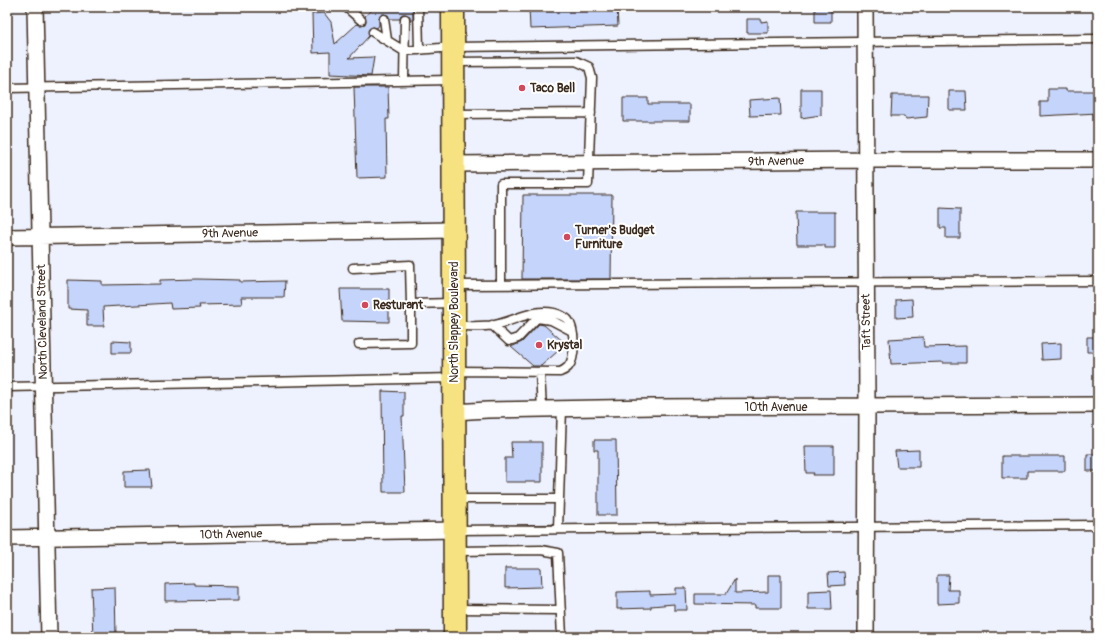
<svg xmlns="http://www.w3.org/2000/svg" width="1105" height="644" font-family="Pangolin,sans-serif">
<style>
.building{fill:#c5d4fa;stroke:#3b2a1e}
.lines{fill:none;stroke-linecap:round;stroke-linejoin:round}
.lane-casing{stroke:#3b2a1e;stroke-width:11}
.street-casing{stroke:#3b2a1e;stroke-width:18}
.primary-casing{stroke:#3b2a1e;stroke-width:25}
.lane{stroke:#fff;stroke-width:8}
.street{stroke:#fff;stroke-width:15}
.primary{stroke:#f7e281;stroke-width:22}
.poi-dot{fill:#d1495b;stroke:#fff;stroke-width:1.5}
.labels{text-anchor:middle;stroke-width:4;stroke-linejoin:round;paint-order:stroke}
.poi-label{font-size:12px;font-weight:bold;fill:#3b2a1e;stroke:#fff;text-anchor:start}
.street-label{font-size:12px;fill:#3b2a1e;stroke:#fff}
</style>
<rect width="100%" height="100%" fill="#eef2fe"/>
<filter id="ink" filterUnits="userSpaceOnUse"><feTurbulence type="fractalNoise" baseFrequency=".025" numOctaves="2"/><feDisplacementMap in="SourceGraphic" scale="8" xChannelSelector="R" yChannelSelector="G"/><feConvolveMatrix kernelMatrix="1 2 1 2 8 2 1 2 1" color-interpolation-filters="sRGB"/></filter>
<g filter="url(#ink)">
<!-- building -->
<path class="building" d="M 371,7 L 413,7 L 413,20 L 410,20 L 410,16 L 405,14 L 402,14 L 400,19 L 390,19 L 388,15 L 383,14 L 379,17 L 379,25 L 377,28 L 373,27 L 369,29 L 369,36 L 349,58 L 374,57 L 371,76 L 330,74 L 330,52 L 313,53 L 312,14 L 324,13 L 331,22 L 335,44 L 357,24 L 360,25 L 365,24 L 366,21 L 365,16 L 371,11 Z
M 529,7 L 617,7 L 618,26 L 530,29 Z
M 815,7 L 831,7 L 831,22 L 815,22 Z
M 747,19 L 761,19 L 761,22 L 768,21 L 768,33 L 747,33 Z
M 354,87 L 388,87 L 389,119 L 386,119 L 387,177 L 357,178 Z
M 801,89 L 821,89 L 821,115 L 801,118 Z
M 1048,89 L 1066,89 L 1066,91 L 1098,91 L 1098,113 L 1040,116 L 1040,102 L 1048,102 Z
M 949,91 L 966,91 L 967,110 L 949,110 Z
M 892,95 L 928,95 L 927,117 L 906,119 L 904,116 L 891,116 Z
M 623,98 L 648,98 L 648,104 L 690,104 L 690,121 L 623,121 Z
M 780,98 L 781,115 L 750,116 L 749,100 Z
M 523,195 L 612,195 L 611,279 L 522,279 Z
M 940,208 L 960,209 L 960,238 L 946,238 L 946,228 L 940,228 Z
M 796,212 L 835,212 L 835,248 L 825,248 L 825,245 L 797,245 Z
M 197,279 L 240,280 L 240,282 L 285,281 L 284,297 L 241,297 L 242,304 L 199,305 L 200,308 L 171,309 L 170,303 L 103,307 L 104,326 L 87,326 L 87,310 L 68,309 L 68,280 L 102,281 L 102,285 L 160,284 L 160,280 Z
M 340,289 L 389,289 L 389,322 L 342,321 Z
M 912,299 L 913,317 L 896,318 L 896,300 Z
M 539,324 L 544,325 L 566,344 L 541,366 L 533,366 L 511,347 L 522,342 Z
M 923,337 L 924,347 L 966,346 L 966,363 L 942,363 L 942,362 L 891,364 L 889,339 Z
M 1087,337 L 1098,337 L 1098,352 L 1087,352 Z
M 112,341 L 131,342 L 131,353 L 112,353 Z
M 1061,343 L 1061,359 L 1042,360 L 1041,344 Z
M 382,391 L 404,392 L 404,416 L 402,416 L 405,492 L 383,492 Z
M 594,440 L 616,440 L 617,515 L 598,515 L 598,450 L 594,450 Z
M 511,442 L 542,442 L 542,482 L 505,482 L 505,458 L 512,458 Z
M 805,446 L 834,446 L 834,475 L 813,475 L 814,473 L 806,473 Z
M 919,450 L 919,467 L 897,467 L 895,451 Z
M 1087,454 L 1098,454 L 1098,471 L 1087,471 Z
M 1002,456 L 1065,456 L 1065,471 L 1027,471 L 1027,478 L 1002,478 Z
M 150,470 L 152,487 L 124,487 L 124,471 Z
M 505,568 L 541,568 L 542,587 L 505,588 Z
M 844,572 L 845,585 L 829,586 L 828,573 Z
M 768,575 L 781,575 L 781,608 L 755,608 L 755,605 L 695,604 L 695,594 L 726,594 L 735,579 L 735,593 L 768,592 Z
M 937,575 L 949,575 L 948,590 L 959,590 L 959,603 L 937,604 Z
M 194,583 L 194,585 L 239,586 L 239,600 L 165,601 L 165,584 Z
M 115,587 L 116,637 L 93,637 L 91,588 Z
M 676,588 L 686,588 L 687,610 L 674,610 L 674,604 L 651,606 L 651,608 L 617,609 L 617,592 L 650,591 L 650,595 L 676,594 Z
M 831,590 L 832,609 L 808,609 L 808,591 Z"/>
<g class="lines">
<!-- lane casing -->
<g class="lane-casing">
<path id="lane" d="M 346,7 L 361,20
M 418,7 L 419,50
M 384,19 L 387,40
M 373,32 L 404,51 L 453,47 L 1098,39
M 455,62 L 576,61 L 589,67 L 592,78 L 588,184 L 501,184 L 501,285
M 404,81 L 405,19
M 7,88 L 452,80
M 454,114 L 591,113
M 353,268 L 410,265 L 411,304
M 455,285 L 1098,281
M 492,325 L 509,341 L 518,338 L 537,318 L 551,320 L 572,331
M 359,344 L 411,343 L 411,304 L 453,303
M 454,371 L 560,372 C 563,371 566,369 568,367 C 576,358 575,329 568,320 C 565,317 558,314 554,313 C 534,308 514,321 495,325 C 482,327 468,326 455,326
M 540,373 L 542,409
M 7,387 L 454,378
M 455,499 L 559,499 L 562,408
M 558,529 L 559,499
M 455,530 L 1098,525
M 455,551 L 541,550 L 558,553 L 562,637
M 455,609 L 561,610"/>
</g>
<!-- street casing -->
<g class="street-casing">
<path id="street" d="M 35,7 L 49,637
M 865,7 L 867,406 L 866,637
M 453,164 L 864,160 L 1098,160
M 7,237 L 454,230
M 454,412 L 487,410 L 653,407 L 1098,405
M 7,538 L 455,530"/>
</g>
<!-- primary casing -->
<g class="primary-casing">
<path id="primary" d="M 453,7 L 455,637"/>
</g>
<!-- lane -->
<use href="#lane" class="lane"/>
<!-- street -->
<use href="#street" class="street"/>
<!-- primary -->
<use href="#primary" class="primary"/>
</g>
</g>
<!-- markers -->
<g class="poi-dot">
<circle cx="522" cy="88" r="4"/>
<circle cx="567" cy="237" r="4"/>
<circle cx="365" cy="305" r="4"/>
<circle cx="539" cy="345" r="4"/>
</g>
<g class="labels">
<!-- poi labels -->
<g class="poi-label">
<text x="530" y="92">Taco Bell</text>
<text x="575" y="234">Turner's Budget<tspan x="575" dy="14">Furniture</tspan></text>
<text x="373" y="309">Resturant</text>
<text x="547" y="349">Krystal</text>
</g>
<!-- street labels -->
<g class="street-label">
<text transform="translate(776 161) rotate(-1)" y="4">9th Avenue</text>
<text transform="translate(230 233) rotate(-1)" y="4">9th Avenue</text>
<text transform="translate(42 322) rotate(-91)" y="4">North Cleveland Street</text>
<text transform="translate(454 322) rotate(-90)" y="4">North Slappey Boulevard</text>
<text transform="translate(866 322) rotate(-91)" y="4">Taft Street</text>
<text x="776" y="411">10th Avenue</text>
<text transform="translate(231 534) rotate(-1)" y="4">10th Avenue</text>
</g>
</g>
<!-- margin -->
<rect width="1105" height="644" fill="none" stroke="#fff" stroke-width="24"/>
<rect x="12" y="12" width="1081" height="620" fill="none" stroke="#3b2a1e" stroke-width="1.5" filter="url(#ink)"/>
</svg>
